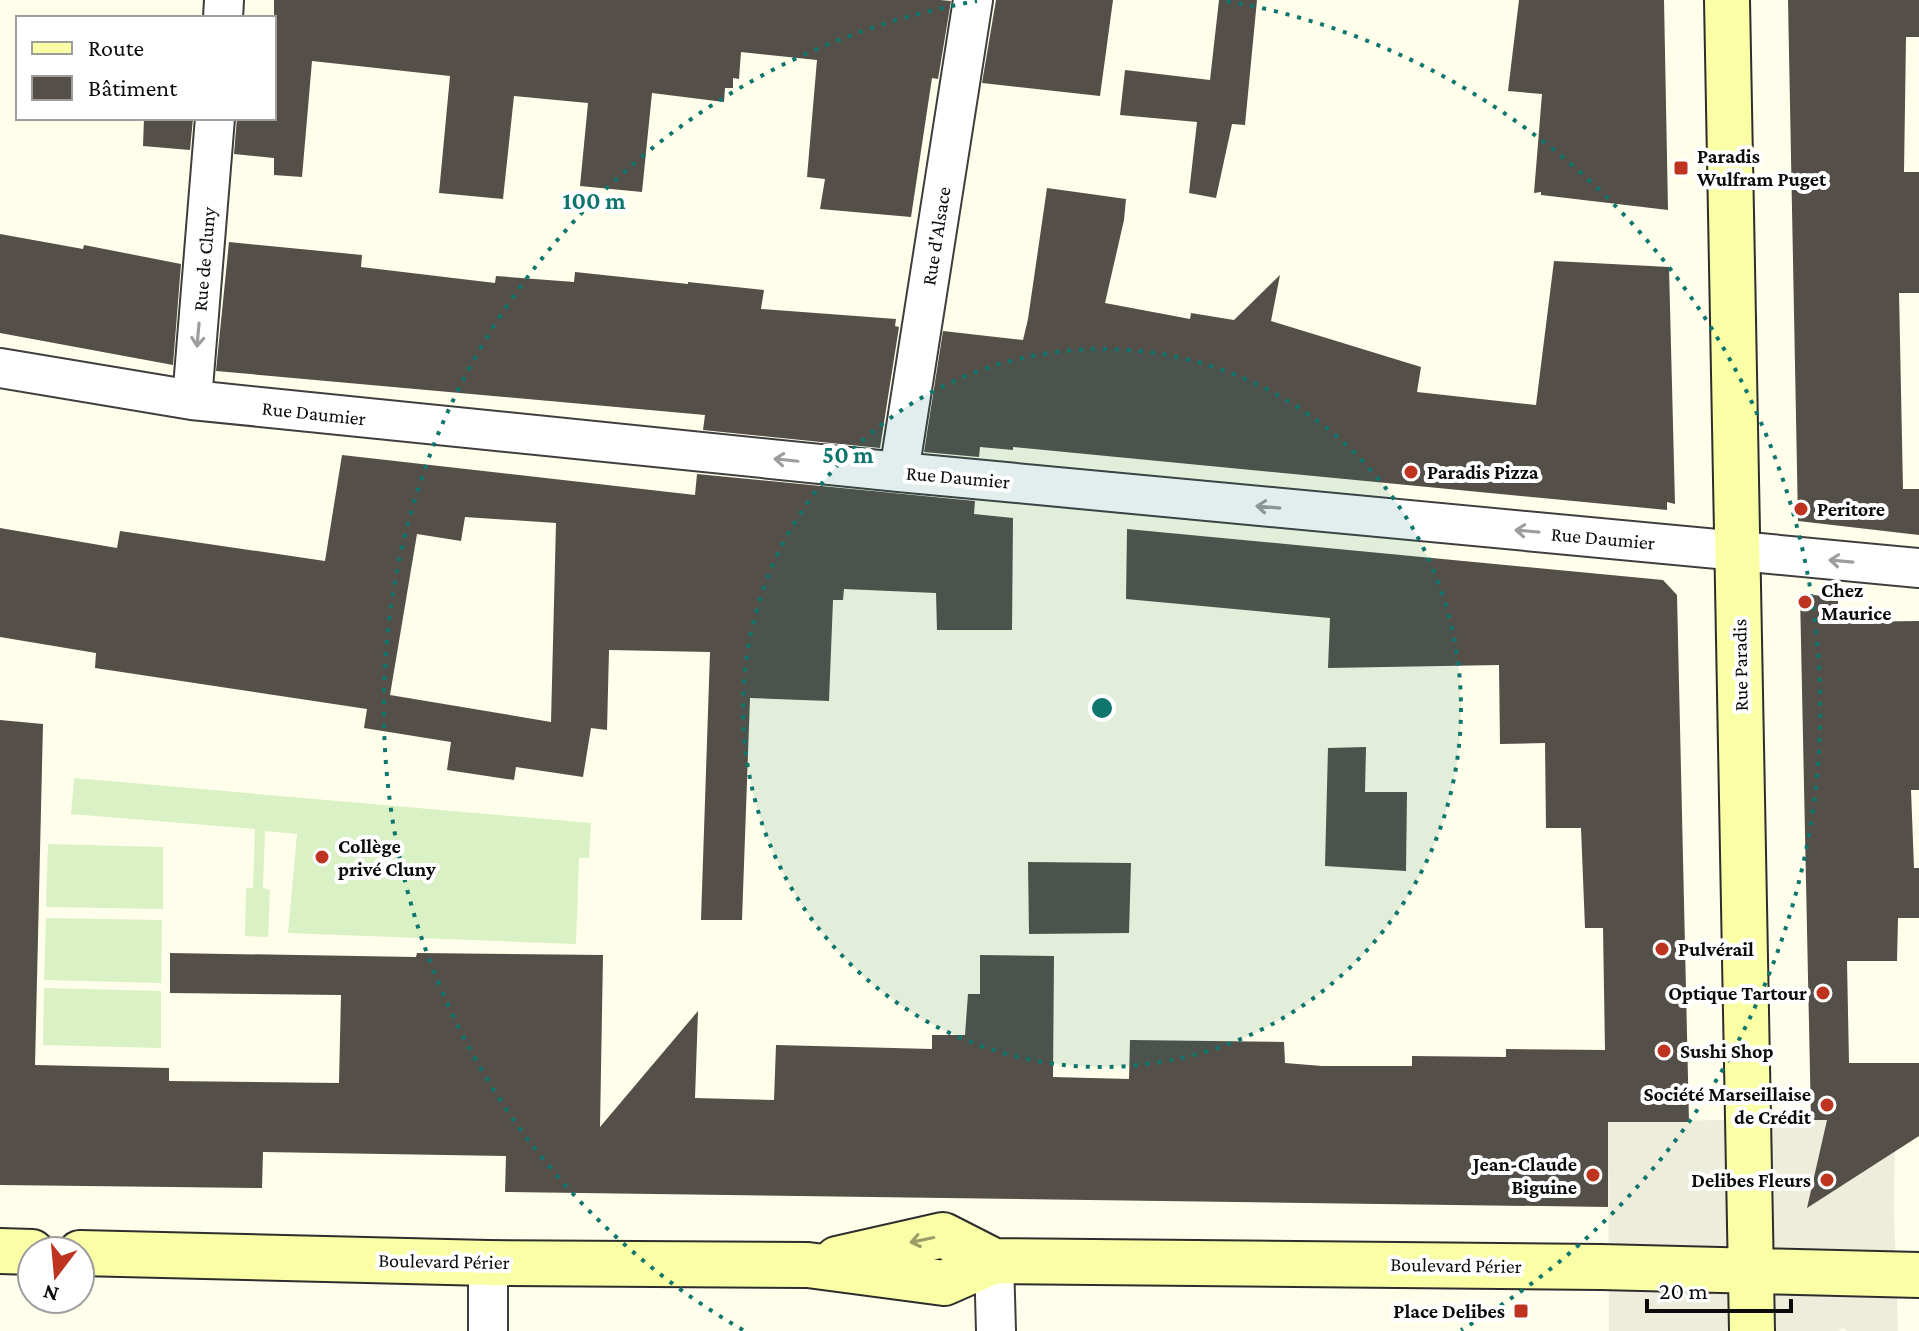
<svg xmlns="http://www.w3.org/2000/svg" width="1919" height="1331" font-family="'Crimson Pro',serif">
<style>
.pitch{fill:#daf1c5}
.plaza{fill:#eeecda}
.building{fill:#544f48;fill-rule:evenodd}
.lines{fill:none;stroke-linecap:round;stroke-linejoin:round}
.street-casing{stroke:#3e3e3e;stroke-width:42}
.secondary-casing{stroke:#2d2d2d;stroke-width:48}
.street{stroke:#fff;stroke-width:38}
.secondary{stroke:#faffa5;stroke-width:44}
.oneway{stroke:#9d9d9d}
.oneway2{stroke:#9a9d67}
.ring{fill:none;stroke:#0f766e;stroke-width:4;stroke-dasharray:4 8}
.poi-dot{fill:#be3420;stroke:#fff;stroke-width:3}
.labels{text-anchor:middle;stroke-width:8;stroke-linejoin:round;paint-order:stroke}
.poi-label{font-size:20px;font-weight:bold;fill:#0b0b0b;stroke:#fff;text-anchor:start}
.street-label{font-size:20px;fill:#0b0b0b;stroke:#fff}
.centre{fill:#0f766e;stroke:#fff;stroke-width:4}
.ring-label{font-size:24px;text-anchor:middle;font-weight:bold;fill:#0f766e;stroke:#fff;stroke-width:8;stroke-linejoin:round;paint-order:stroke}
</style>
<rect width="100%" height="100%" fill="#fffeea"/>
<!-- pitch -->
<path class="pitch" d="M 74,778 L 591,823 L 589,858 L 579,858 L 576,944 L 288,933 L 297,834 L 265,831 L 263,888 L 270,890 L 268,937 L 245,936 L 246,888 L 253,888 L 255,829 L 71,814 Z
M 48,844 L 163,847 L 163,909 L 46,907 Z
M 46,918 L 162,920 L 161,983 L 44,980 Z
M 44,988 L 161,991 L 161,1048 L 43,1045 Z"/>
<!-- plaza -->
<path class="plaza" d="M 1895,1117 L 1894,1214 L 1898,1331 L 1847,1331 L 1843,1328 L 1839,1331 L 1609,1331 L 1608,1122 Z"/>
<!-- building -->
<path class="building" d="M 274,0 L 940,0 L 951,1 L 938,79 L 932,78 L 911,217 L 820,209 L 825,179 L 807,177 L 817,60 L 741,52 L 739,79 L 733,78 L 733,88 L 725,88 L 724,102 L 652,93 L 642,192 L 580,186 L 588,103 L 514,96 L 503,199 L 439,193 L 450,76 L 312,61 L 302,177 L 274,175 L 274,158 L 234,154 L 237,118 L 274,118 Z
M 996,0 L 1113,0 L 1100,96 L 982,83 Z
M 1219,0 L 1257,0 L 1245,125 L 1232,124 L 1216,198 L 1189,193 L 1197,122 L 1120,115 L 1125,70 L 1210,80 Z
M 1519,0 L 1664,0 L 1668,210 L 1541,195 L 1541,192 L 1534,193 L 1542,94 L 1508,91 Z
M 1788,0 L 1919,0 L 1919,37 L 1906,37 L 1904,172 L 1919,172 L 1919,293 L 1899,293 L 1903,489 L 1919,489 L 1919,535 L 1798,521 Z
M 144,118 L 193,118 L 190,150 L 143,146 Z
M 1047,188 L 1126,199 L 1124,220 L 1105,303 L 1190,319 L 1191,313 L 1234,320 L 1280,275 L 1271,321 L 1421,367 L 1417,392 L 1536,405 L 1554,261 L 1669,267 L 1675,504 L 1667,502 L 1667,510 L 1013,447 L 1013,450 L 980,447 L 979,457 L 924,452 L 943,331 L 1023,340 L 1028,319 Z
M 0,234 L 83,249 L 84,245 L 181,264 L 173,365 L 0,333 Z
M 229,242 L 362,255 L 361,267 L 495,283 L 496,276 L 574,282 L 575,272 L 688,284 L 688,282 L 764,290 L 761,309 L 896,319 L 895,326 L 899,327 L 880,448 L 703,430 L 705,415 L 216,371 Z
M 342,455 L 695,495 L 697,474 L 975,501 L 974,514 L 1013,518 L 1012,630 L 937,630 L 936,593 L 844,589 L 843,600 L 833,600 L 829,701 L 750,698 L 742,920 L 701,920 L 710,652 L 609,650 L 607,730 L 591,728 L 583,777 L 516,767 L 514,780 L 447,770 L 451,742 L 364,728 L 367,709 L 95,668 L 96,653 L 0,637 L 0,528 L 117,548 L 120,531 L 325,561 ZM 465,517 L 556,523 L 551,722 L 390,695 L 417,534 L 461,541 Z
M 1127,529 L 1663,580 L 1677,595 L 1689,1122 L 1608,1122 L 1608,1207 L 505,1192 L 506,1156 L 263,1152 L 262,1188 L 0,1185 L 0,720 L 43,724 L 35,1065 L 169,1068 L 169,1081 L 339,1083 L 341,995 L 170,993 L 170,953 L 416,957 L 417,953 L 603,955 L 600,1127 L 698,1011 L 695,1098 L 774,1100 L 776,1045 L 932,1049 L 932,1035 L 965,1035 L 968,994 L 980,994 L 980,955 L 1054,956 L 1053,1077 L 1129,1079 L 1130,1040 L 1284,1042 L 1285,1063 L 1322,1066 L 1412,1066 L 1412,1056 L 1506,1057 L 1506,1049 L 1605,1050 L 1603,928 L 1585,928 L 1581,828 L 1546,828 L 1545,743 L 1500,744 L 1499,665 L 1328,668 L 1330,618 L 1126,599 Z
M 1800,594 L 1838,597 L 1838,622 L 1919,621 L 1919,790 L 1911,790 L 1914,868 L 1919,868 L 1919,918 L 1898,918 L 1897,961 L 1847,961 L 1849,1063 L 1919,1063 L 1919,1136 L 1807,1208 L 1827,1120 L 1811,1120 Z
M 1366,747 L 1365,792 L 1407,792 L 1406,871 L 1325,866 L 1328,748 Z
M 1028,862 L 1131,863 L 1129,933 L 1029,934 Z"/>
<g class="lines">
<!-- street casing -->
<g class="street-casing">
<path id="street" d="M 223,18 L 224,0
M 0,368 L 192,400 L 899,472 L 1919,568
M 192,400 L 215,118
M 899,472 L 973,0
M 994,1261 L 996,1331
M 488,1263 L 488,1331"/>
</g>
<!-- secondary casing -->
<g class="secondary-casing">
<path id="secondary" d="M 1727,0 L 1752,1331
M 0,1251 L 32,1252
M 80,1253 L 488,1263 L 808,1265 L 944,1283 L 994,1261 L 1601,1267 L 1919,1275
M 837,1259 L 943,1235 L 994,1261"/>
</g>
<!-- street -->
<use href="#street" class="street"/>
<!-- secondary -->
<use href="#secondary" class="secondary"/>
</g>
<!-- one-way arrows -->
<defs><path id="oneway-shaft" d="M-6 0H5M1.5-3L5.5 0L1.5 3" fill="none" stroke-width="1.6" stroke-linecap="round" stroke-linejoin="round" transform="scale(2)"/></defs>
<g class="oneway">
<use href="#oneway-shaft" transform="translate(198 335) rotate(95)"/>
<use href="#oneway-shaft" transform="translate(786 460) rotate(-174)"/>
<use href="#oneway-shaft" transform="translate(1268 507) rotate(-175)"/>
<use href="#oneway-shaft" transform="translate(1527 531) rotate(-175)"/>
<use href="#oneway-shaft" transform="translate(1841 561) rotate(-175)"/>
</g>
<use class="oneway2" href="#oneway-shaft" transform="translate(922 1240) rotate(168)"/>
<!-- distance rings -->
<circle cx="1102" cy="708" r="359" fill="#0f766e" fill-opacity=".12"/>
<g class="ring">
<circle cx="1102" cy="708" r="359"/>
<path d="M743 1330A718 718 0 0 1 977 1M1227 1A718 718 0 0 1 1461 1330"/>
</g>
<!-- markers -->
<g class="poi-dot">
<rect x="1673" y="160" width="16" height="16" rx="4"/>
<circle cx="1411" cy="472" r="8"/>
<circle cx="1801" cy="509" r="8"/>
<circle cx="1805" cy="602" r="8"/>
<circle cx="322" cy="857" r="8"/>
<circle cx="1662" cy="949" r="8"/>
<circle cx="1823" cy="993" r="8"/>
<circle cx="1664" cy="1051" r="8"/>
<circle cx="1827" cy="1105" r="8"/>
<circle cx="1593" cy="1175" r="8"/>
<circle cx="1827" cy="1180" r="8"/>
<rect x="1513" y="1303" width="16" height="16" rx="4"/>
</g>
<g class="labels">
<!-- poi labels -->
<g class="poi-label">
<text x="1697" y="163">Paradis<tspan x="1697" dy="23">Wulfram Puget</tspan></text>
<text x="1427" y="479">Paradis Pizza</text>
<text x="1817" y="516">Peritore</text>
<text x="1821" y="597">Chez<tspan x="1821" dy="23">Maurice</tspan></text>
<text x="338" y="853">Collège<tspan x="338" dy="23">privé Cluny</tspan></text>
<text x="1678" y="956">Pulvérail</text>
<text x="1807" y="1000" text-anchor="end">Optique Tartour</text>
<text x="1680" y="1058">Sushi Shop</text>
<text x="1811" y="1101" text-anchor="end">Société Marseillaise<tspan x="1811" dy="23">de Crédit</tspan></text>
<text x="1577" y="1171" text-anchor="end">Jean-Claude<tspan x="1577" dy="23">Biguine</tspan></text>
<text x="1811" y="1187" text-anchor="end">Delibes Fleurs</text>
<text x="1505" y="1318" text-anchor="end">Place Delibes</text>
</g>
<!-- street labels -->
<g class="street-label">
<text transform="translate(936 236) rotate(-81)" y="7">Rue d'Alsace</text>
<text transform="translate(204 259) rotate(-85)" y="7">Rue de Cluny</text>
<text transform="translate(314 413) rotate(6)" y="7">Rue Daumier</text>
<text transform="translate(958 477) rotate(5)" y="7">Rue Daumier</text>
<text transform="translate(1603 538) rotate(5)" y="7">Rue Daumier</text>
<text transform="translate(1740 665) rotate(-91)" y="7">Rue Paradis</text>
<text transform="translate(444 1261) rotate(1)" y="7">Boulevard Périer</text>
<text transform="translate(1456 1265) rotate(1)" y="7">Boulevard Périer</text>
</g>
</g>
<circle cx="1102" cy="708" r="12" class="centre"/>
<g class="ring-label">
<text x="594" y="209">100 m</text>
<text x="848" y="463">50 m</text>
</g>
<!-- legend -->
<rect x="16" y="16" width="260" height="104" fill="#ffffff" stroke="#9d9d9d" stroke-width="2"/>
<rect x="32" y="42" width="40" height="12" fill="#faffa5" stroke="#9d9d9d" stroke-width="2"/>
<text x="88" y="56" font-size="24" fill="#0b0b0b">Route</text>
<rect x="32" y="76" width="40" height="24" fill="#544f48" stroke="#9d9d9d" stroke-width="2"/>
<text x="88" y="96" font-size="24" fill="#0b0b0b">Bâtiment</text>
<!-- north arrow -->
<g transform="translate(56 1275) rotate(196)"><circle r="38" fill="#ffffff" stroke="#9d9d9d" stroke-width="2"/>
<path d="M0-6L14 30L0 20L-14 30Z" fill="#be3420"/>
<text y="-12" font-size="22" font-weight="bold" text-anchor="middle" fill="#0b0b0b">N</text>
</g>
<!-- scale -->
<path d="M1647 1299v12h144v-12" fill="none" stroke="#0b0b0b" stroke-width="4"/>
<text x="1659" y="1299" font-size="24" fill="#0b0b0b" stroke="#ffffff" stroke-width="6" paint-order="stroke">20 m</text>
</svg>
